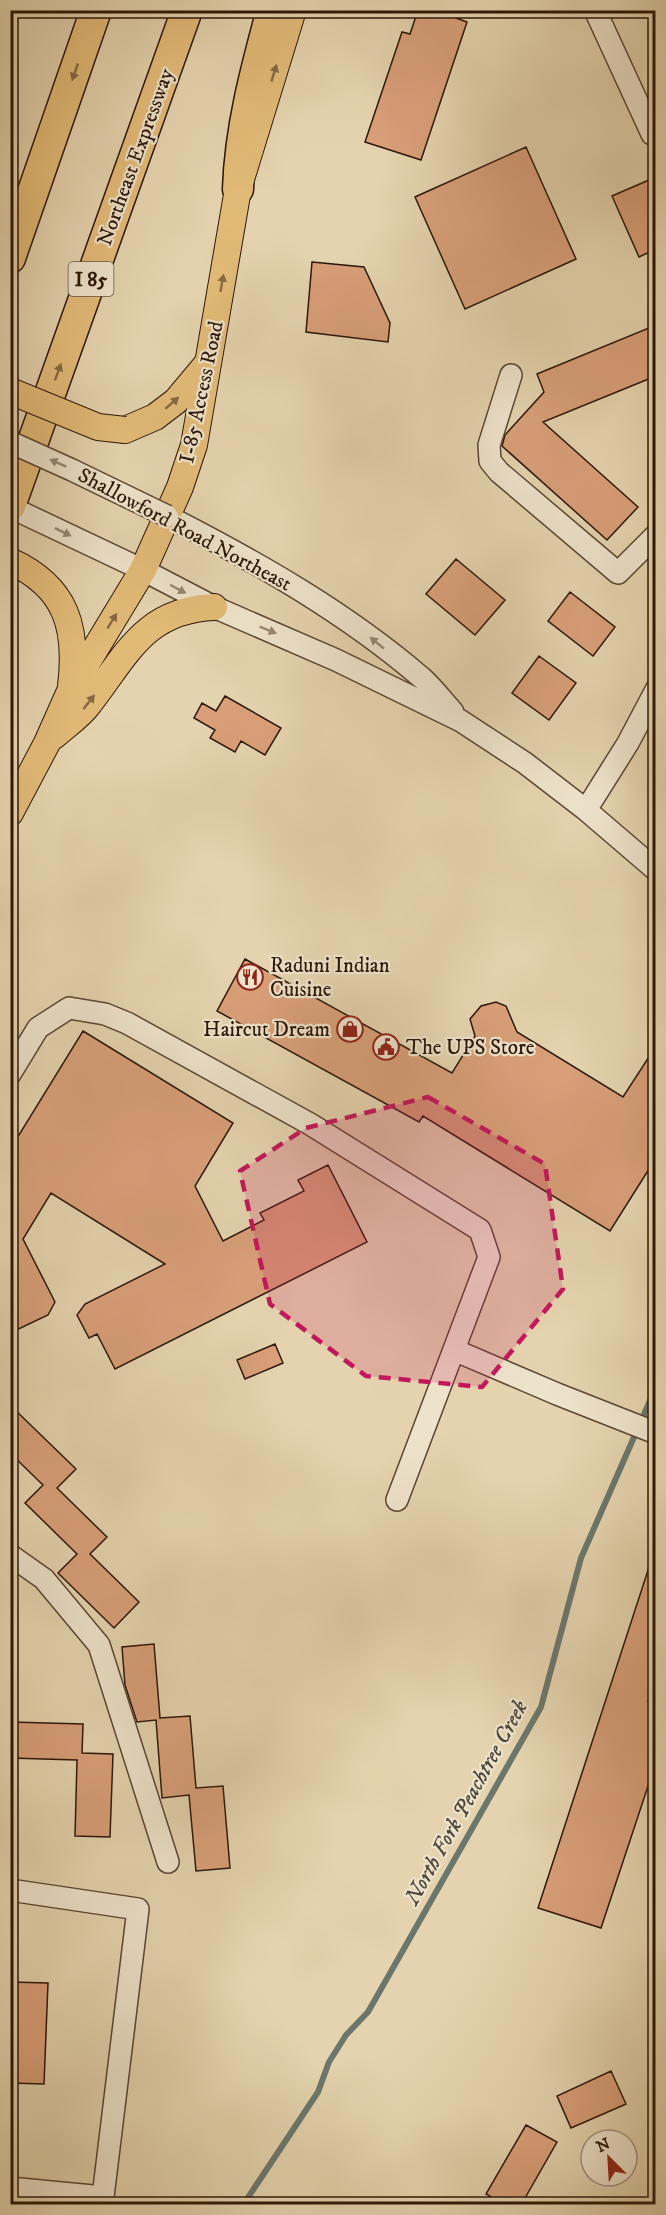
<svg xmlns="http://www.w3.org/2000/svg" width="666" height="2215" font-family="'IM FELL DW Pica',serif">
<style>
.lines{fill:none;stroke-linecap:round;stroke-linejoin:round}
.stream{stroke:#6b776d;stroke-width:6}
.building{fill:#d89f79;stroke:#2c1609;stroke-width:1.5}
.minor-casing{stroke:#5a4532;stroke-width:24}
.major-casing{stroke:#2c1609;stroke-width:28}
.highway-casing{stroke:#2c1609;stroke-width:33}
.minor{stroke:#ede2ca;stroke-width:21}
.major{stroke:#e2ba77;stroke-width:26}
.highway{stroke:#e2ba77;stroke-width:30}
.minor-bridge-casing{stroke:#5a4532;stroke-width:24;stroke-linecap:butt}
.major-bridge-casing{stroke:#2c1609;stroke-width:28;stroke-linecap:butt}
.minor-bridge{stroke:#ede2ca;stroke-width:21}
.major-bridge{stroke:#e2ba77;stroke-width:26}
.oneway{fill:#876840}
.oneway2{fill:#968673}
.marked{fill:#c2185b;fill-opacity:0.2;stroke:#c2185b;stroke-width:4.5;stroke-dasharray:12 8;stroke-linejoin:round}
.labels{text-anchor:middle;stroke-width:4.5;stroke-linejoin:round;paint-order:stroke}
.shield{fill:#ede2ca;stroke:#665343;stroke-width:1.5}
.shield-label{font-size:20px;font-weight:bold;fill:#2c1609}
.street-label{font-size:21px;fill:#2c1609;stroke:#ede2ca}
.poi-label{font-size:21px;fill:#2c1609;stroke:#ede2ca;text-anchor:start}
.water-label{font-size:22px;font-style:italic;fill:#4c463b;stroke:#ede2ca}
</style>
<rect width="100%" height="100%" fill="#e4d3ae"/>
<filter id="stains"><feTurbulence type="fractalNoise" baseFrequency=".00333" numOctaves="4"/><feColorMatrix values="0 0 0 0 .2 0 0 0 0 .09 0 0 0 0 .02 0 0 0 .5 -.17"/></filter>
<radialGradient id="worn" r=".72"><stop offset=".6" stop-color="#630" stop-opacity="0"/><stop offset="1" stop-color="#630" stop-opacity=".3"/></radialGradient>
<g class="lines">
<!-- stream -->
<path class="stream" d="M 249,2204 L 247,2199 L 318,2092 L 329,2062 L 346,2035 L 368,2012 L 541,1707 L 581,1558 L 656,1387"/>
</g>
<!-- building -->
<path class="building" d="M 418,10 L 459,10 L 456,18 L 467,22 L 421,160 L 365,142 L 402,32 L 410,34 Z
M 526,147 L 576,259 L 465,309 L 415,197 Z
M 656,177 L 656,249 L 639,257 L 612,196 Z
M 312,262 L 364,267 L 390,323 L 388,342 L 306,332 Z
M 656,325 L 656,376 L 543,422 L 638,507 L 607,540 L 502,446 L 505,435 L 544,392 L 537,374 Z
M 456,559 L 505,600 L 475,635 L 426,594 Z
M 570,592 L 615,627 L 593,656 L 548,621 Z
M 539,656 L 576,683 L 549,720 L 512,693 Z
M 225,696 L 281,728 L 265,755 L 241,741 L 235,752 L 210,738 L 215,730 L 194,718 L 202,703 L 216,711 Z
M 245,959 L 452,1073 L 475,1036 L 470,1019 L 481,1006 L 496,1002 L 506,1006 L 517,1032 L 623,1097 L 656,1046 L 656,1158 L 610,1231 L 423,1116 L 419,1122 L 217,1011 Z
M 83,1031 L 233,1123 L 195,1186 L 223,1241 L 264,1220 L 260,1213 L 304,1191 L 298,1180 L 328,1165 L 367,1242 L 115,1369 L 97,1334 L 89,1338 L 77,1315 L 85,1304 L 165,1264 L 51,1193 L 23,1239 L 55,1302 L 48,1315 L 10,1333 L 10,1129 L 19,1135 Z
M 275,1344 L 283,1363 L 245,1379 L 237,1360 Z
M 10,1405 L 76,1469 L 57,1488 L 107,1537 L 90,1554 L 139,1602 L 114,1628 L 58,1573 L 77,1554 L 25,1503 L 43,1485 L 10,1453 Z
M 652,1558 L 656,1559 L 656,1679 L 648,1701 L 656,1703 L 656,1762 L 601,1928 L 538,1908 Z
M 154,1644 L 160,1718 L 190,1716 L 196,1788 L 223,1786 L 230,1868 L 196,1871 L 189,1795 L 162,1798 L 156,1720 L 137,1722 L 125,1685 L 122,1647 Z
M 10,1722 L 83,1724 L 82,1753 L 113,1754 L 110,1837 L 75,1836 L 77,1760 L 10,1758 Z
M 10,1982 L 48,1983 L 44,2084 L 10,2083 Z
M 611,2071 L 626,2104 L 571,2128 L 557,2096 Z
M 526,2125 L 557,2142 L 521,2205 L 505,2205 L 486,2194 Z"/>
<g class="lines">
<!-- minor casing -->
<g class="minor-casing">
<path id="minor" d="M 595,10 L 652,134 L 656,132
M 511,375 L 489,445 L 490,461 L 499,472 L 618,573 L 656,535
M 10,507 L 143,570 L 214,607 L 336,660 L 461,721 L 525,763 L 586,810 L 656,870
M 167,516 C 257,562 345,612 422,678 C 433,688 443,701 453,712
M 586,810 L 628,743 L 656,690
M 10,1074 L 38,1028 L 69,1008 L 105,1014 L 127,1023 L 310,1124 L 480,1230 L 489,1257 L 397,1500
M 454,1350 L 557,1394 L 656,1433
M 10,1555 L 44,1579 L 99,1645 L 168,1862
M 10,1890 L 138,1909 L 103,2197 L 10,2188"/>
</g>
<!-- major casing -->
<g class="major-casing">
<path id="major" d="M 125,430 L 155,417 L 176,401 L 207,364
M 10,561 C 67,587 78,628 71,686
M 54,736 C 65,726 79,717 88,705 C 126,657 143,610 214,607
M 10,813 L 47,743 L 71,689 L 143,570 L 180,487 L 194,445 L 238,189 L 293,10"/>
</g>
<!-- highway casing -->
<g class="highway-casing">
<path id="highway" d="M 238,189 C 240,128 256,69 272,10
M 10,258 L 96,10
M 10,506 L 187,10"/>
</g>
<!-- minor -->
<use href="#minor" class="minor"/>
<!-- major -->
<use href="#major" class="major"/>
<!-- highway -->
<use href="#highway" class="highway"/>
<!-- minor-bridge casing -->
<g class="minor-bridge-casing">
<path id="minor-bridge" d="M 10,442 L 72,470 L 167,516"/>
</g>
<!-- major-bridge casing -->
<g class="major-bridge-casing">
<path id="major-bridge" d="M 10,391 L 98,427 L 125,430"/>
</g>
<!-- minor-bridge -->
<use href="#minor-bridge" class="minor-bridge"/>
<!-- major-bridge -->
<use href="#major-bridge" class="major-bridge"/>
</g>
<!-- one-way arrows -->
<defs><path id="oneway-solid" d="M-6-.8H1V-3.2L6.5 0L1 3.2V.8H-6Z" transform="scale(1.5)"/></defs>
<g class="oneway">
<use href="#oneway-solid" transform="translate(75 72) rotate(109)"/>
<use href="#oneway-solid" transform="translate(274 73) rotate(-73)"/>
<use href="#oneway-solid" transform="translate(222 283) rotate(-80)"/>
<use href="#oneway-solid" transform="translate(58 372) rotate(-70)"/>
<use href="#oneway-solid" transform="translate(172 403) rotate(-41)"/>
<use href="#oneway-solid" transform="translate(112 621) rotate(-59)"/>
<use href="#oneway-solid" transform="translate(89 702) rotate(-52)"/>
</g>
<g class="oneway2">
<use href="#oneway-solid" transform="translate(58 463) rotate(-156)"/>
<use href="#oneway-solid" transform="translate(63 532) rotate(26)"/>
<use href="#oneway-solid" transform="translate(178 589) rotate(28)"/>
<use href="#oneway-solid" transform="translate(268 630) rotate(22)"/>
<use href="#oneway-solid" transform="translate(377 643) rotate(-141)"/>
</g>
<!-- marked area -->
<path class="marked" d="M 428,1097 L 545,1164 L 563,1289 L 482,1387 L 366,1376 L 270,1304 L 240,1171 L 306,1128 Z"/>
<!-- icons -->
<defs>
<g id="restaurant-ring" transform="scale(1.35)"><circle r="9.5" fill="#ede2ca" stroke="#8f2418" stroke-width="1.5"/><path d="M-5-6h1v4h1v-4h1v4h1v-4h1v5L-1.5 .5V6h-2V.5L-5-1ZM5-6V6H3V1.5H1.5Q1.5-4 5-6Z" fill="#8f2418"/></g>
<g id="shop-ring" transform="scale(1.35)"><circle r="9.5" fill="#ede2ca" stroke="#8f2418" stroke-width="1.5"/><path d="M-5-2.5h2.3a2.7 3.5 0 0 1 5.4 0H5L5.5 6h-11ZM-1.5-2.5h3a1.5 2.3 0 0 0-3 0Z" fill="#8f2418"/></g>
<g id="civic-ring" transform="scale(1.35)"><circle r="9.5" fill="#ede2ca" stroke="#8f2418" stroke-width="1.5"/><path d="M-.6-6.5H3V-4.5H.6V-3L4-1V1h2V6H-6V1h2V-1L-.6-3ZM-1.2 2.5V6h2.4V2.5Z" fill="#8f2418"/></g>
</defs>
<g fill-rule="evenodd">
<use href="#restaurant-ring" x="250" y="977"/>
<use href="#shop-ring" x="350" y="1029"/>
<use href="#civic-ring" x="386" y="1047"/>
</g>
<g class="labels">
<!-- shield labels -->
<rect class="shield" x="68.5" y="262" width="45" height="34" rx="4.5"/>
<g class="shield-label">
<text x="91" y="286">I 85</text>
</g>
<!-- street labels -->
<g class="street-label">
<text transform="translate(135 157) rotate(-70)" y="7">Northeast Expressway</text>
<text transform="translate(201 392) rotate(-78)" y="7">I-85 Access Road</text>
<text transform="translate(185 529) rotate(28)" y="7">Shallowford Road Northeast</text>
</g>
<!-- poi labels -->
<g class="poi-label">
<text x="270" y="972">Raduni Indian<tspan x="270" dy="24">Cuisine</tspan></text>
<text x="330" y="1036" text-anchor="end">Haircut Dream</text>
<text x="406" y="1054">The UPS Store</text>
</g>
<!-- water labels -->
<g class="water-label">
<text transform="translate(465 1802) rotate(-61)" y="8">North Fork Peachtree Creek</text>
</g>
</g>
<!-- margin -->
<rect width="666" height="2215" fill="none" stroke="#e4d3ae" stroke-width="36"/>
<rect x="12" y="12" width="642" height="2191" fill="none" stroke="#2c1609" stroke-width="3"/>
<rect x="18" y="18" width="630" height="2179" fill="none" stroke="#2c1609" stroke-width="1.5"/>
<!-- north arrow -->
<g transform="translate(609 2158) rotate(336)"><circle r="28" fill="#ede2ca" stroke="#a0907d" stroke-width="1.5"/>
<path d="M0-4.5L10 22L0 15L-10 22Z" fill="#8f2418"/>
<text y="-9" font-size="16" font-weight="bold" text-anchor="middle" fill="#2c1609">N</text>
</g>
<rect width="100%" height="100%" filter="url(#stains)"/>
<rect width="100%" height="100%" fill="url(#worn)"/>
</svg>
